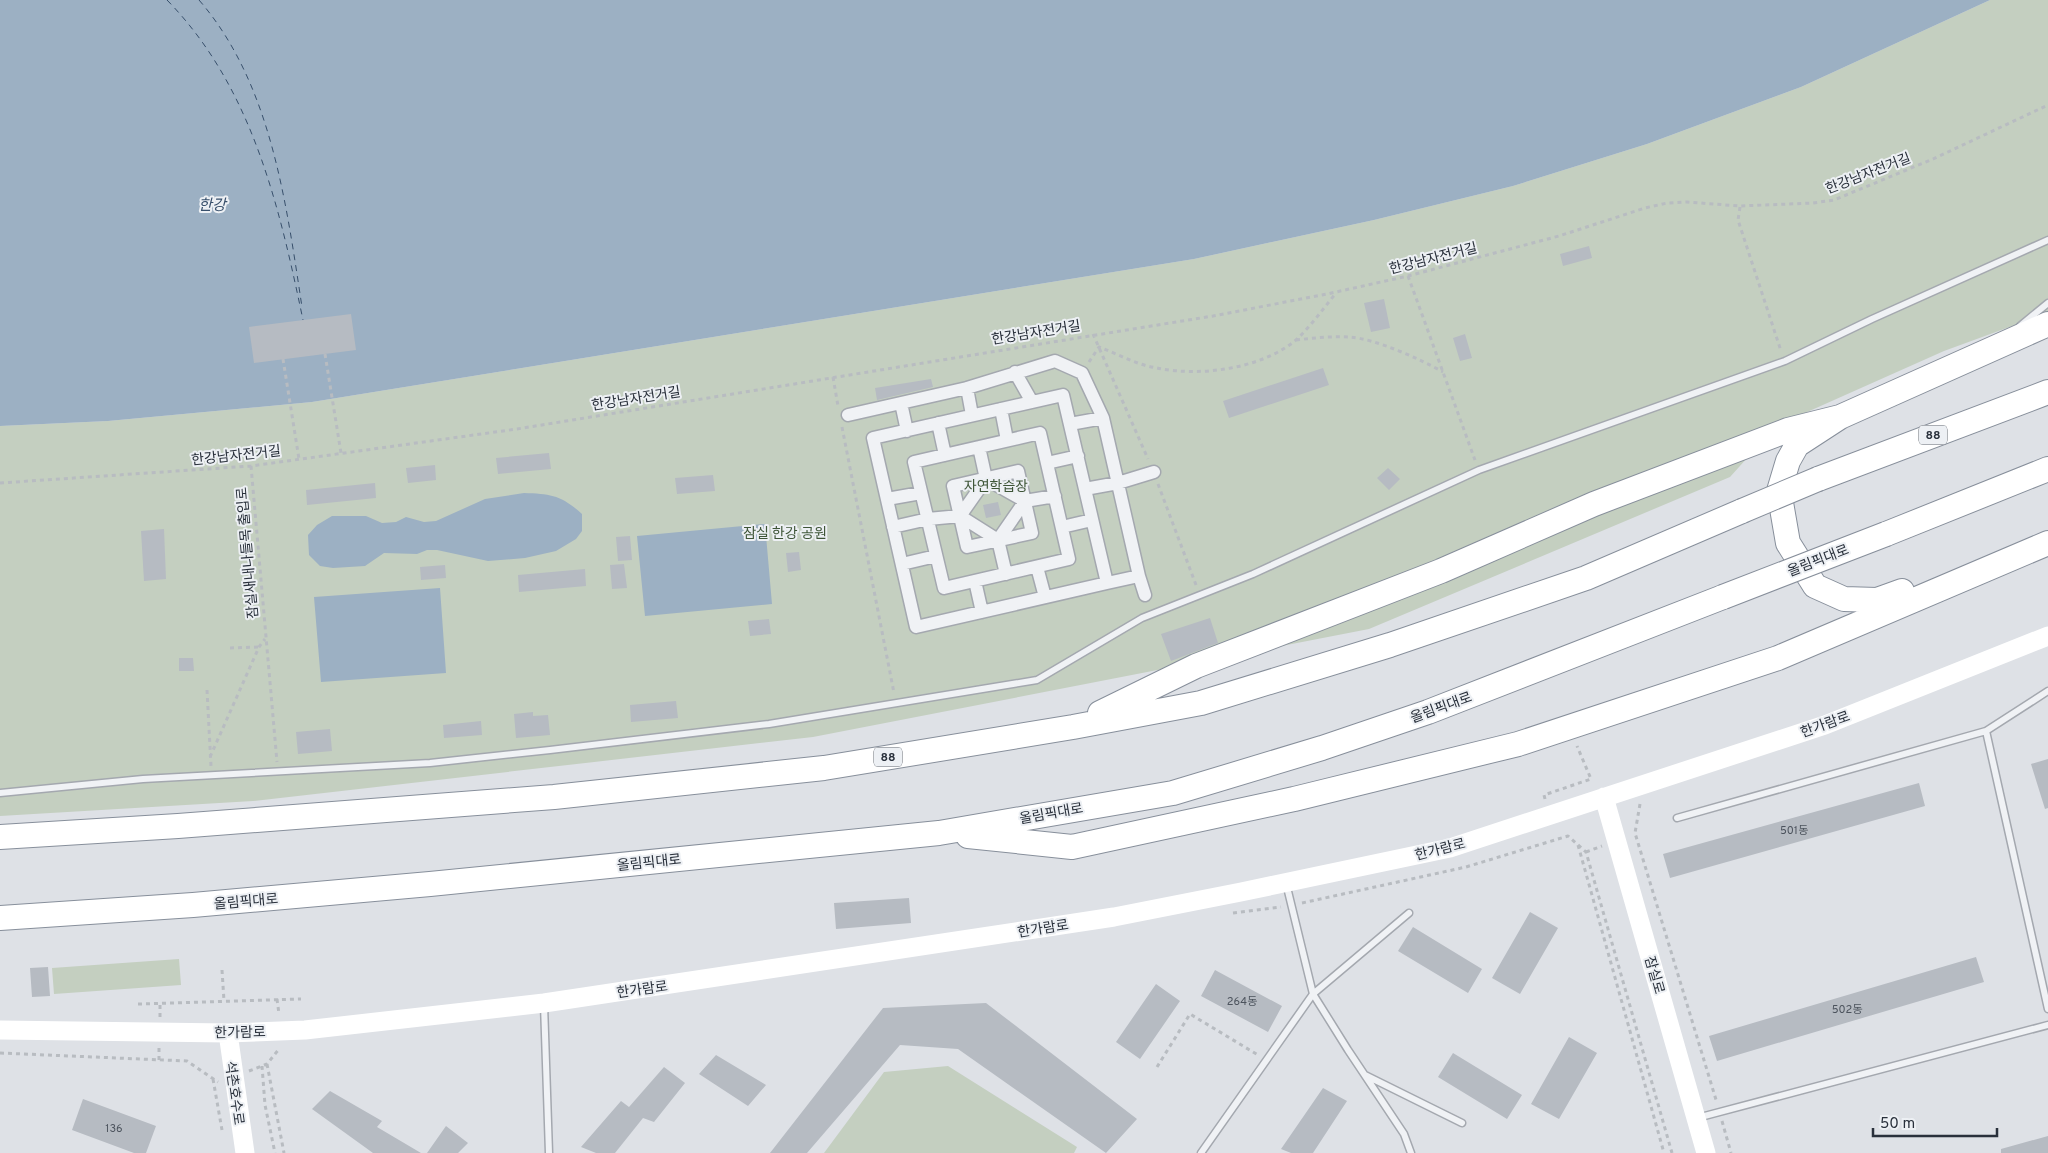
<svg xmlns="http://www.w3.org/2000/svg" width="2048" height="1153" font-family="Overpass,'Noto Sans KR',sans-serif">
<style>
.green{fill:#c4cfc0}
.water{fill:#9cb0c3}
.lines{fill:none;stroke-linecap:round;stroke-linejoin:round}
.ferry{stroke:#374f6b;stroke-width:1;stroke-dasharray:6 5;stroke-linecap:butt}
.building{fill:#b6bbc2}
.lane-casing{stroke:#a4a8af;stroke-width:9}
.street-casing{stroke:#a4a8af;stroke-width:15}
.highway-casing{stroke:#878f9b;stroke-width:26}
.path{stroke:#b8bcc1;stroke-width:3;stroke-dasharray:4 4;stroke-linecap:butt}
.lane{stroke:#f0f2f5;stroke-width:6}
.street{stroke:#f0f2f5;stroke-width:12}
.secondary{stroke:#fff;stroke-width:19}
.highway{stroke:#fff;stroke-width:24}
.highway-bridge-casing{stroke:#878f9b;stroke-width:26;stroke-linecap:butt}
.highway-bridge{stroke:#fff;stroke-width:24}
.labels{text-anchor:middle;stroke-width:4;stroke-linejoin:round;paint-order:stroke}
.number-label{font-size:11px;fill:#4c535d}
.shield{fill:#edf0f4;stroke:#646a72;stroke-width:1}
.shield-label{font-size:12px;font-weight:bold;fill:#29303b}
.street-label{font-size:14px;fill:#29303b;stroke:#edf0f4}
.park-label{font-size:14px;fill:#3e5537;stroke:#edf0f4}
.water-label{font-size:15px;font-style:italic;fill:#374f6b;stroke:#edf0f4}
</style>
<rect width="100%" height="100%" fill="#dee1e6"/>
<!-- green -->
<path class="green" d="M 1990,0 L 2048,0 L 2048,313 L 1944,351 L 1776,426 L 1730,477 L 1369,629 L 813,737 L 253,801 L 0,816 L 0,426 L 108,421 L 312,402 L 1194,259 L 1374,220 L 1513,186 L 1647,144 L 1801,87 Z
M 179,959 L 181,985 L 54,994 L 52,968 Z
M 948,1066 L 1077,1147 L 1074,1153 L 824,1153 L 884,1072 Z"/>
<!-- water -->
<path class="water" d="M 0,0 L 1990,0 L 1801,87 L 1647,144 L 1513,186 L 1374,220 L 1194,259 L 312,402 L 108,421 L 0,426 Z
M 524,493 C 551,494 561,495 582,514 L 582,531 L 576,539 L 556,551 L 525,558 L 488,561 L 437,550 L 427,550 L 417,554 L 384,553 L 365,566 L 333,568 L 320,566 L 309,555 L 308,535 L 317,525 L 332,516 L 366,516 L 382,523 L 396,522 L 406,517 L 424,522 L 436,521 L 485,499 Z
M 765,524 L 772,604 L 645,616 L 637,536 Z
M 440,588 L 446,673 L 321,682 L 314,597 Z"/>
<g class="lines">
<!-- ferry -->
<path class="ferry" d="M 167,0 C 252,87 279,205 303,320
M 199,0 C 271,83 286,202 302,307"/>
</g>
<!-- building -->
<path class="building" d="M 1589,246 L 1592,258 L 1563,266 L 1560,254 Z
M 1384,299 L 1390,328 L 1371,332 L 1364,303 Z
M 351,314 L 356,350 L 254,363 L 249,327 Z
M 1465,334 L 1472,358 L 1460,361 L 1453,338 Z
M 1323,368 L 1329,385 L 1229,418 L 1223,401 Z
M 931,379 L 933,387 L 877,400 L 875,388 Z
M 549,453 L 551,469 L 498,474 L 496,458 Z
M 435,465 L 436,480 L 408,483 L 406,468 Z
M 1388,468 L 1400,479 L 1389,490 L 1377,478 Z
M 713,475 L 715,491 L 677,494 L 675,478 Z
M 375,483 L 376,498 L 307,505 L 306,490 Z
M 998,502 L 1001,515 L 986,518 L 983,505 Z
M 164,529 L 166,579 L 144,581 L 141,531 Z
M 630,536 L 632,560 L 618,561 L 616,537 Z
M 799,552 L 801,570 L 788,572 L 786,553 Z
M 624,564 L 627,588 L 612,589 L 610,565 Z
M 445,565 L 446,578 L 421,580 L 420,567 Z
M 585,569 L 586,586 L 519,592 L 518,575 Z
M 1210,618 L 1218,643 L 1171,661 L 1161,634 Z
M 769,619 L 771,634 L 750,636 L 748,621 Z
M 179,658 L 193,658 L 194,671 L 179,671 Z
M 676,701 L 678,718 L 631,722 L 630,705 Z
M 533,712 L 533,716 L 548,715 L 550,735 L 516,738 L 514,714 Z
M 481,721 L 482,735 L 444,738 L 443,725 Z
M 330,729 L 332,751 L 298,754 L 296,732 Z
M 2048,759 L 2048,808 L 2045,809 L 2031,764 Z
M 1919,783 L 1925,806 L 1670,878 L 1663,854 Z
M 909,898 L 911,923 L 836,929 L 834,903 Z
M 1530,912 L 1558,928 L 1520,994 L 1492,978 Z
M 1413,927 L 1482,969 L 1468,993 L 1398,951 Z
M 1976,957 L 1984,982 L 1717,1061 L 1709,1036 Z
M 48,967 L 50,996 L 32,997 L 30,968 Z
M 1215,970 L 1282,1006 L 1268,1032 L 1201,996 Z
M 1156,984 L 1180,1001 L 1140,1059 L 1116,1042 Z
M 986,1003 L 1137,1119 L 1106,1153 L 958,1049 L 900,1045 L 807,1153 L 770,1153 L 883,1008 Z
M 1569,1037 L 1597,1053 L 1559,1119 L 1531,1104 Z
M 1453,1053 L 1522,1095 L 1507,1119 L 1438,1077 Z
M 716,1055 L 766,1085 L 748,1106 L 699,1074 Z
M 664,1067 L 685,1083 L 654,1122 L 643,1118 L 615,1153 L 596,1153 L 581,1147 L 621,1101 L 629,1107 Z
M 1323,1088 L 1347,1101 L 1313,1153 L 1291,1153 L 1281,1149 Z
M 330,1091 L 382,1121 L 377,1127 L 421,1153 L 373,1153 L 312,1109 Z
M 83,1099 L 156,1126 L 146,1153 L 134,1153 L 72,1130 Z
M 446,1126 L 468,1143 L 458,1153 L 427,1153 Z
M 2048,1136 L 2048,1153 L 2001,1153 L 2001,1149 Z"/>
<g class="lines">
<!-- lane casing -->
<g class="lane-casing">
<path id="lane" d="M 2020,326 L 2048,303
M 1986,731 L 2048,1009
M 0,793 L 143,779 L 430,763 L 550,750 L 769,724 L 1037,680 L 1142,618 L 1253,574 L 1479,470 L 1785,361 L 1872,319 L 2048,240
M 1677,818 L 1986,731 L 2048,691
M 1286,883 L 1313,994 L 1348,1050 L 1404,1134 L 1411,1153
M 544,1004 L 549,1153
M 1365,1075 L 1462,1123
M 1697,1118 L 2048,1025
M 1201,1153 L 1313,994 L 1409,913"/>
</g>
<!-- street casing -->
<g class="street-casing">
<path id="street" d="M 1015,372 L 1032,402
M 967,388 L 972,415
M 1063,395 L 1107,583 L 916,627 L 873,438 Z
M 901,403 L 907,431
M 1001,409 L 1007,440
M 848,415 L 967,388 L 1055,361 L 1082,373 L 1103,418 L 1139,576 L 1107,583
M 938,423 L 945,455
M 1070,424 L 1103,418
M 1040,433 L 1069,559 L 944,588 L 914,462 Z
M 979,447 L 986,479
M 1047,463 L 1078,456
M 1018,471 L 1032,533 L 967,547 L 953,486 Z
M 1085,489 L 1118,483 L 1154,472
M 887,499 L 921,493
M 1025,501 L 1055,496
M 893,527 L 928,519 L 960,516
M 1062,527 L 1092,520
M 998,540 L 1025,501 L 986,479 L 960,516 L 998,540 L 1006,574
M 902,564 L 936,556
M 1037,567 L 1045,597
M 1139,576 L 1145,595
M 975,581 L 982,612"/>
</g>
<!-- highway casing -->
<g class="highway-casing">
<path id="highway" d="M 1818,479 L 2048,392
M 1886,534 L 2048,469
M 1902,591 L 1877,600 L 1844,599 L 1815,586 L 1788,543 L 1779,491 L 1788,461 L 1797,445 L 1840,417 L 2048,324
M 1100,713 L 1196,666 L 1441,571 L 1594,504 L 1788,430 L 1840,417
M 968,836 L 1072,847 L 1294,799 L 1518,744 L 1778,658 L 2048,543
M 0,837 L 178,826 L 554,797 L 824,768 L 1073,727 L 1201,703 L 1390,645 L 1586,578 L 1742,511
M 0,918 L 193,905 L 430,884 L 939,833 L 1173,793 L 1322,748 L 1428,712 L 1723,597"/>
</g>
<!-- path -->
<path class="path" d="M 1740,207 L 1738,220 L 1781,351
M 1408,276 L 1475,460
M 1093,334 L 1148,459
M 1296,340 C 1314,338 1332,336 1350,337 C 1376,339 1420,359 1443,372
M 325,354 L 341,453
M 283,359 L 299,459
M 1089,362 L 1099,347 C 1118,354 1137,365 1157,368 C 1200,377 1261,369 1296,340 C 1311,326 1323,309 1336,293
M 833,377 L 838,406
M 842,427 L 894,693
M 251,466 L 277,762
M 0,483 L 251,466 L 517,429 L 1213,316 L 1327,294 L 1408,276 L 1559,236 L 1645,208 L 1667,203 L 1687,202 L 1740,206 L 1813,203 L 1834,200 L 1933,159 L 2048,105
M 1158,484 L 1196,585
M 230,648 L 259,647
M 207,690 L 211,766
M 210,757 L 259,647 L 265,639
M 1545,799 L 1544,795 L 1591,779 L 1577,746
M 1640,804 L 1635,833 L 1717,1103
M 1578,845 L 1664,1153
M 1586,852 L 1602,846
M 1302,903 L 1466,867 L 1568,836 L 1586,852 L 1672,1153
M 1233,913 L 1281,907
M 222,970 L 224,1001
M 277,999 L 279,1014
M 138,1004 L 301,999
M 160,1017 L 160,1003
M 0,1053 L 187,1061 L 218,1082
M 159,1060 L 159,1048
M 267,1064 L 284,1153
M 262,1066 L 265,1105 L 275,1153
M 1157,1067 L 1190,1014 L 1258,1055
M 249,1071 L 267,1064 L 279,1049
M 213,1079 L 222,1130
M 1722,1121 L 1731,1153"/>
<!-- lane -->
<use href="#lane" class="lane"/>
<!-- street -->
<use href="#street" class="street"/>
<!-- secondary -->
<path class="secondary" d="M 1604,797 L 1706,1153
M 0,1030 L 228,1033 L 305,1030 L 544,1003 L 1114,917 L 1241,892 L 1450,848 L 1825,725 L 2048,636
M 228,1033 L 245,1153"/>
<!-- highway -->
<use href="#highway" class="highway"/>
<!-- highway-bridge casing -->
<g class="highway-bridge-casing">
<path id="highway-bridge" d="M 1742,511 L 1818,479
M 1723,597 L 1886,534"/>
</g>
<!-- highway-bridge -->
<use href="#highway-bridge" class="highway-bridge"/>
</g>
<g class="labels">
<!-- number labels -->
<g class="number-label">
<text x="1794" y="834">501동</text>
<text x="1242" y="1005">264동</text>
<text x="1847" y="1013">502동</text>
<text x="114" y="1132">136</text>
</g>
<!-- shield labels -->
<g class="shield">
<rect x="1919" y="425.5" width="28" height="19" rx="4"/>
<rect x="874" y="747.5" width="28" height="19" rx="4"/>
</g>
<g class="shield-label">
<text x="1933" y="439">88</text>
<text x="888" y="761">88</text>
</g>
<!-- street labels -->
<g class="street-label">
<text transform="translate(1868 173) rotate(-21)" y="5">한강남자전거길</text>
<text transform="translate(1433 258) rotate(-14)" y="5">한강남자전거길</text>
<text transform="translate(1036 332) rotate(-9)" y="5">한강남자전거길</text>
<text transform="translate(636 398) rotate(-9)" y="5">한강남자전거길</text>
<text transform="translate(236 455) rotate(-6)" y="5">한강남자전거길</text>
<text transform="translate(247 553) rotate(-95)" y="5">잠실새내나들목 출입로</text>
<text transform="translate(1818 560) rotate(-21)" y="5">올림픽대로</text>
<text transform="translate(1441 707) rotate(-20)" y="5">올림픽대로</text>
<text transform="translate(1825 724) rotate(-20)" y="5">한가람로</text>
<text transform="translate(1051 813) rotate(-10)" y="5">올림픽대로</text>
<text transform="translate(1440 849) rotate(-14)" y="5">한가람로</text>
<text transform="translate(649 862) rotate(-6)" y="5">올림픽대로</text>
<text transform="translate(246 901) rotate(-5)" y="5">올림픽대로</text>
<text transform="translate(1043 928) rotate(-9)" y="5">한가람로</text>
<text transform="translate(1655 975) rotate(74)" y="5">잠실로</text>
<text transform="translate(642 989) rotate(-8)" y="5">한가람로</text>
<text transform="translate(240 1032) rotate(-1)" y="5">한가람로</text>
<text transform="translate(235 1093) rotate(82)" y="5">석촌호수로</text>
</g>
<!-- park labels -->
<g class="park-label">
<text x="996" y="491">자연학습장</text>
<text x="785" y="538">잠실 한강 공원</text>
</g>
<!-- water labels -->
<g class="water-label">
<text x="212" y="210">한강</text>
</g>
</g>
<!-- scale -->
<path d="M1873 1128v8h124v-8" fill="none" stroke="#29303b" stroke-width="2.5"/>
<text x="1880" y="1128" font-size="15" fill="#29303b" stroke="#edf0f4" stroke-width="4" paint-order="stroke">50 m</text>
</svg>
